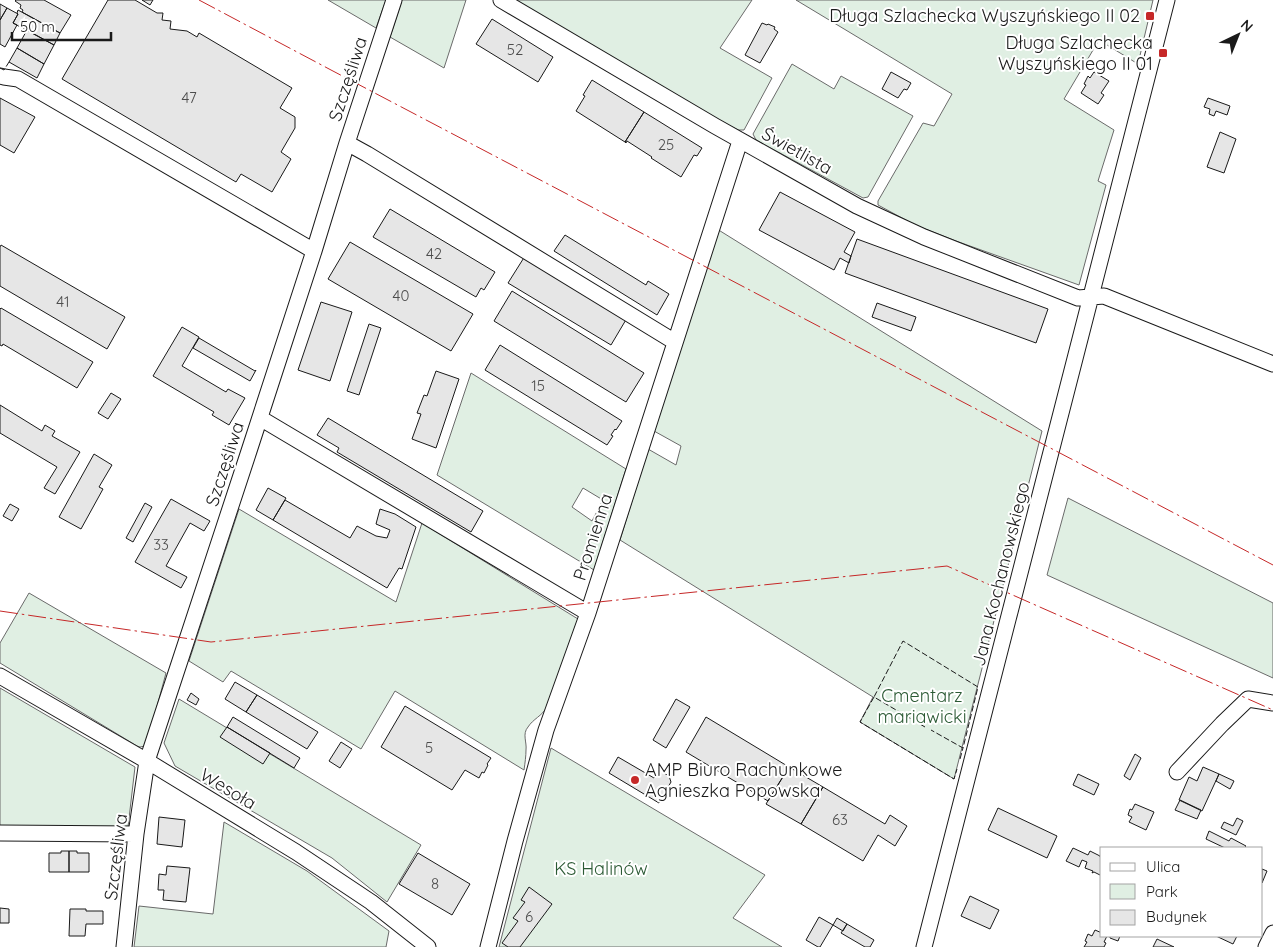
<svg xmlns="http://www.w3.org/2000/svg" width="1273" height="947" font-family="Quicksand,sans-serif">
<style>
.green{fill:#e0efe3;stroke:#6a6a6a;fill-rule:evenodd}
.building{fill:#e6e6e6;stroke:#1a1a1a}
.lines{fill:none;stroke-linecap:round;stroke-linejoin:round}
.minor-casing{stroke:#1a1a1a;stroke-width:17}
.minor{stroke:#fff;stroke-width:15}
.fence{stroke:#1a1a1a;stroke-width:1;stroke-dasharray:6 2.5;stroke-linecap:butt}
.power{stroke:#c62828;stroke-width:1;stroke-dasharray:18 4 2.5 4;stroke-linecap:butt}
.poi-dot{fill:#c62828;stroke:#fff;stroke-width:2}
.labels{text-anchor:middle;stroke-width:4;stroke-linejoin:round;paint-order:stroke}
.number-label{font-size:15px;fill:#4d4d4d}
.poi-label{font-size:18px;fill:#1a1a1a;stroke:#fff;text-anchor:end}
.street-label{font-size:18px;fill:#1a1a1a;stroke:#fff}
.park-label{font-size:18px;fill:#2b5a34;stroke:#fff}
</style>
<rect width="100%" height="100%" fill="#fff"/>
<!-- green -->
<path class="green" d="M 328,0 L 386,0 L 376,28 Z
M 402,0 L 466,0 L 444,68 L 390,37 Z
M 510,0 L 752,0 L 720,48 L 772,78 L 744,130 L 738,130 L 685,102 Z
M 796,0 L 1153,0 L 1138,64 L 1099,40 L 1064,99 L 1114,130 L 1098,181 L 1106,185 L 1079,285 L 956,241 L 915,225 L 878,205 L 878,201 L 923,123 L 934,126 L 952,94 Z
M 792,64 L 834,89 L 841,76 L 913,116 L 868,197 L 863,198 L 756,140 L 753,134 Z
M 717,229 L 1042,431 L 954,779 L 860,722 L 873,697 L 620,540 L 648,449 L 676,465 L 681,446 L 654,431 Z
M 471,373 L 626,469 L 594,570 L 437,475 ZM 583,488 L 603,500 L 592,521 L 572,507 Z
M 1068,498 L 1273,603 L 1273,678 L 1047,575 Z
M 239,509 L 396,602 L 422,523 L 578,619 L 547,707 C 542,716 533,719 528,727 C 522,734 527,742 526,750 C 526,756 525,763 524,770 L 395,691 L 361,749 L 231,671 L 223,682 L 189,661 Z
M 29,593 L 166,673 L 149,736 L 145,746 L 140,747 L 137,746 L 0,663 L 0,643 Z
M 0,688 L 135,767 L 128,827 L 0,827 Z
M 179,699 L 421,845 L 387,902 L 332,858 L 175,766 L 164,743 Z
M 551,748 L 765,875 L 733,918 L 782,947 L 499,947 Z
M 224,822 L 307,871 L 389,931 L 386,947 L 134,947 L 139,906 L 213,914 Z"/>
<!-- building -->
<path class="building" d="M 16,0 L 44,0 L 71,15 L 60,33 L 22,12 L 23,10 L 20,8 L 21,5 L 15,1 Z
M 108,0 L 135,0 L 157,13 L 163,13 L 162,20 L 171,21 L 170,29 L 187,31 L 197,37 L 199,33 L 292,88 L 280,108 L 295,117 L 295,128 L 281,152 L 291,159 L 272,192 L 241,174 L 236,182 L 62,79 Z
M 142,0 L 153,0 L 150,5 Z
M 0,4 L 7,8 L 0,20 Z
M 7,8 L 18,14 L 13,23 L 17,25 L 5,47 L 0,44 L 0,20 Z
M 18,10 L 60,33 L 54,45 L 13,23 L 18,14 L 17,13 Z
M 492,19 L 553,57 L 538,82 L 476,44 Z
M 762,23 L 767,25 L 768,24 L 775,27 L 774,29 L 778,32 L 760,63 L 745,55 Z
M 27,30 L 54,45 L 44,64 L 17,48 Z
M 17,48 L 44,64 L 37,78 L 9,62 Z
M 891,72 L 911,83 L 907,90 L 904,89 L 898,98 L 882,89 Z
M 1094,72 L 1109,81 L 1101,93 L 1104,95 L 1098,104 L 1081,93 L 1086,85 L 1084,84 L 1088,76 L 1090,78 Z
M 592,80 L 644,112 L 625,142 L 576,111 L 585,96 L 583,95 Z
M 0,98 L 35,117 L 14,153 L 0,145 Z
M 1208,98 L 1230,106 L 1227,115 L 1216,111 L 1214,116 L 1209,114 L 1210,109 L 1204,107 Z
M 644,112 L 702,148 L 697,156 L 694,155 L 681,177 L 651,158 L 652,157 L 627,141 L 626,143 L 625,142 Z
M 1220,132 L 1236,139 L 1224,173 L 1207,167 Z
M 780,192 L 855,232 L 844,252 L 851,256 L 849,263 L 840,258 L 834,270 L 759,230 Z
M 390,209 L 495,272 L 484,290 L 481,288 L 476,297 L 373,237 Z
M 565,235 L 646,285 L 648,281 L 669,294 L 657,315 L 554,251 Z
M 857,239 L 1048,309 L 1036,343 L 845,273 Z
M 350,242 L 473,314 L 451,351 L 328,279 Z
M 1,245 L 125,317 L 107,349 L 0,286 L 0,247 Z
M 525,256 L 627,318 L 611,345 L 508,283 Z
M 512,291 L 644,373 L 626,402 L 494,321 Z
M 321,302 L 352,312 L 330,381 L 298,370 Z
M 877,303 L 916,317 L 911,331 L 872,317 Z
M 1,308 L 93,362 L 77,388 L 3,344 L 2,346 L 0,345 L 0,309 Z
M 369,324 L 381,328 L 359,395 L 347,391 Z
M 182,327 L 199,337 L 182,366 L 226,392 L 228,389 L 245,398 L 229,425 L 212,415 L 214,412 L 153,376 Z
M 199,338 L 255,371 L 256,370 L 250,381 L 193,348 Z
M 500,345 L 622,421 L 616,430 L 615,429 L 611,435 L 613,436 L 607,445 L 485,370 Z
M 436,371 L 459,379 L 436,448 L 412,439 L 421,414 L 417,413 L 424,395 L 427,396 Z
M 111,393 L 121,399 L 108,419 L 98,413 Z
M 0,405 L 42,431 L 45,425 L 55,431 L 52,436 L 80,452 L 55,494 L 44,488 L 57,467 L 0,433 Z
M 328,418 L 483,511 L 471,532 L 337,452 L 339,448 L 317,435 Z
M 94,454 L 112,465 L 99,487 L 103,489 L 81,529 L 59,517 Z
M 268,488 L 286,498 L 273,520 L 256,510 Z
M 171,499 L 210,521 L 204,531 L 190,523 L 166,566 L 187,577 L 181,588 L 135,562 Z
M 285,500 L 350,538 L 357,526 L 376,536 L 387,538 L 390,530 L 376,524 L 380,509 L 395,514 L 416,527 L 402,569 L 399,568 L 387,588 L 273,520 Z
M 145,503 L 152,507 L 133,542 L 126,538 Z
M 10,504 L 19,509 L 12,521 L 3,516 Z
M 235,682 L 257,695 L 246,712 L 225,699 Z
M 191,693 L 199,699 L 196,705 L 187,700 Z
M 257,695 L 318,732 L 307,749 L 246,712 Z
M 676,699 L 690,707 L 666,748 L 653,740 Z
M 405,706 L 491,758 L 487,764 L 488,765 L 484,773 L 482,772 L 479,778 L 465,770 L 452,790 L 381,747 Z
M 233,717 L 300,758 L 294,768 L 227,727 Z
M 706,717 L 789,767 L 768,801 L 686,752 Z
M 227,727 L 270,753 L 263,764 L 220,737 Z
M 341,742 L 352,749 L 340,768 L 329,761 Z
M 1135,754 L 1141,758 L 1130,780 L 1124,776 Z
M 618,757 L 654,778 L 659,770 L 669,776 L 671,782 L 659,803 L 609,773 Z
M 789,767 L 823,787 L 801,824 L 766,804 Z
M 1203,767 L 1219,774 L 1202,811 L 1179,800 L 1189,777 L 1197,781 Z
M 1078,774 L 1099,784 L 1094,795 L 1073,785 Z
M 1219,774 L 1234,781 L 1230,789 L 1216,781 Z
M 823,787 L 885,824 L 890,815 L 907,826 L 895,846 L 878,835 L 863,861 L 801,824 Z
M 1180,800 L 1201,810 L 1197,819 L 1175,810 Z
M 1135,804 L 1154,812 L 1146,830 L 1129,822 L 1132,817 L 1128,815 L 1130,809 L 1132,810 Z
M 998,808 L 1057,836 L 1047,858 L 988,830 Z
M 159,817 L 185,820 L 182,847 L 157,844 Z
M 1237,818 L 1243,821 L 1236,835 L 1221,828 L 1224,822 L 1233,826 Z
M 1209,831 L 1229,841 L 1231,838 L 1246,846 L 1244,848 L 1225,848 L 1206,839 Z
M 1073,848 L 1088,855 L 1090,851 L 1100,856 L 1100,857 L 1102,858 L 1102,876 L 1094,872 L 1092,873 L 1093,871 L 1085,868 L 1087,862 L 1082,860 L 1079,867 L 1066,861 Z
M 61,851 L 69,851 L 69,872 L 49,872 L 49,853 L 61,853 Z
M 69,851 L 77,851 L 77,853 L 89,853 L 89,872 L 69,872 Z
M 418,853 L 470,884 L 452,915 L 399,884 Z
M 167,866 L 190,868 L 186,902 L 163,900 L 164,890 L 158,890 L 159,874 L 166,875 Z
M 1262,869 L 1267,871 L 1262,883 Z
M 529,887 L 552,904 L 520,947 L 508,947 L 502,943 L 518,921 L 513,918 L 525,902 L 521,900 Z
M 970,896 L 999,910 L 990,929 L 961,916 Z
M 0,908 L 9,909 L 9,923 L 0,923 Z
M 70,909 L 86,909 L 86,911 L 103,911 L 103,924 L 86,924 L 85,936 L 69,936 Z
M 819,917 L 833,925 L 820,947 L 818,947 L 806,940 Z
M 837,918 L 847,924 L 843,931 L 833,925 Z
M 847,924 L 874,940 L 870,947 L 865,947 L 841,933 Z
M 1095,930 L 1102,933 L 1102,936 L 1107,936 L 1104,942 L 1106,943 L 1104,947 L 1084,947 L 1087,942 L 1085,941 L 1088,934 L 1092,936 Z
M 1110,936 L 1120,936 L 1118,941 L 1110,938 Z
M 1216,936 L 1237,936 L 1233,944 Z
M 1157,939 L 1174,947 L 1153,947 Z"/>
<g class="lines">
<!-- minor casing -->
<g class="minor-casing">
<path id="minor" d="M 501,0 L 715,126 L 857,206 L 924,237 L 1078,298 L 1104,296 L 1273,364
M 0,76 L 4,77 L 18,79 L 314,251
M 347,143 L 367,154 L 675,342
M 260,418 L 588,613
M 0,676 L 147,761 L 296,852 L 371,902 L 428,947
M 1177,772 L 1222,724 L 1248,699 L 1273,703
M 0,833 L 136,834
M 124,947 L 136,834 L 147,761 L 249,451 L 314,251 L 347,143 L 394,0
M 488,947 L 515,841 L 546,730 L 588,613 L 740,141
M 924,947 L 1167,0
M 1266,947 L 1273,933"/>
</g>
<!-- minor -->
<use href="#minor" class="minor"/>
<!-- fence -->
<path class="fence" d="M 0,68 L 4,70 L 9,62
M 874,697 L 860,722 L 954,779 L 957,769
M 925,727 L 874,697 L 903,641 L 978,687 L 963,748 L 931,730
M 960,759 L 963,748"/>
<!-- power -->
<path class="power" d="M 199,0 L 331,70 L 1273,565
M 0,611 L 211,642 L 947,566 L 1273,710"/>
</g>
<!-- markers -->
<g class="poi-dot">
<rect x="1145" y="11" width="10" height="10" rx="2.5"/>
<rect x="1158" y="48" width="10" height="10" rx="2.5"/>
<circle cx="635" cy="780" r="5"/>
</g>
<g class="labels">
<!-- number labels -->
<g class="number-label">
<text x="515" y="55">52</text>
<text x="189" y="103">47</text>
<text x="666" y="150">25</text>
<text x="434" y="259">42</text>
<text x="401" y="301">40</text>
<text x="63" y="307">41</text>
<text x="538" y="391">15</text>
<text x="161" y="550">33</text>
<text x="429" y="753">5</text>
<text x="840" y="825">63</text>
<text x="435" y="889">8</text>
<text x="529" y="922">6</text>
</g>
<!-- poi labels -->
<g class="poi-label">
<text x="1140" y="22">Długa Szlachecka Wyszyńskiego II 02</text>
<text x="1153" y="49">Długa Szlachecka<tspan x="1153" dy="21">Wyszyńskiego II 01</tspan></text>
<text x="645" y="776" text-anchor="start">AMP Biuro Rachunkowe<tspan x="645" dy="21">Agnieszka Popowska</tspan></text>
</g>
<!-- street labels -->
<g class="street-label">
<text transform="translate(348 79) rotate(-72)" y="6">Szczęśliwa</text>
<text transform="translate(797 151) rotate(29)" y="6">Świetlista</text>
<text transform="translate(225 464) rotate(-72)" y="6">Szczęśliwa</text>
<text transform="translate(593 537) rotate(-72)" y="6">Promienna</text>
<text transform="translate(1001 574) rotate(-76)" y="6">Jana Kochanowskiego</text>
<text transform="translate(228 789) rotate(31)" y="6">Wesoła</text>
<text transform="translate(116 857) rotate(-83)" y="6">Szczęśliwa</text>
</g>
<!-- park labels -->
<g class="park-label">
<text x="922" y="702">Cmentarz<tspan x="922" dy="21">mariawicki</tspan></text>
<text x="601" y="875">KS Halinów</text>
</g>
</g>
<!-- legend -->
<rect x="1100" y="847" width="162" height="90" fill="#ffffff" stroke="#a3a3a3"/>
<rect x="1110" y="863" width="25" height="8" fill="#ffffff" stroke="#a3a3a3"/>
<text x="1146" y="872" font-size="15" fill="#1a1a1a">Ulica</text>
<rect x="1110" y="884" width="25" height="15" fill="#e0efe3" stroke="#a3a3a3"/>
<text x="1146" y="897" font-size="15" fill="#1a1a1a">Park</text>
<rect x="1110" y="910" width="25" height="15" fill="#e6e6e6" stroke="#a3a3a3"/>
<text x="1146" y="922" font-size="15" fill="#1a1a1a">Budynek</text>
<!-- north arrow -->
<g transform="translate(1238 35) rotate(43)" stroke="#ffffff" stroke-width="4" paint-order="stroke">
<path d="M0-4L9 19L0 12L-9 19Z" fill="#1a1a1a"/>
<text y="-8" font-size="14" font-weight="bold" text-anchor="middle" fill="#1a1a1a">N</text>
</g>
<!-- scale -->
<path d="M12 32v8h99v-8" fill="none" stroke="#1a1a1a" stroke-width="2.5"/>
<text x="20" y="32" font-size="15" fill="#1a1a1a" stroke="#ffffff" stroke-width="4" paint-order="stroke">50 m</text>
</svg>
